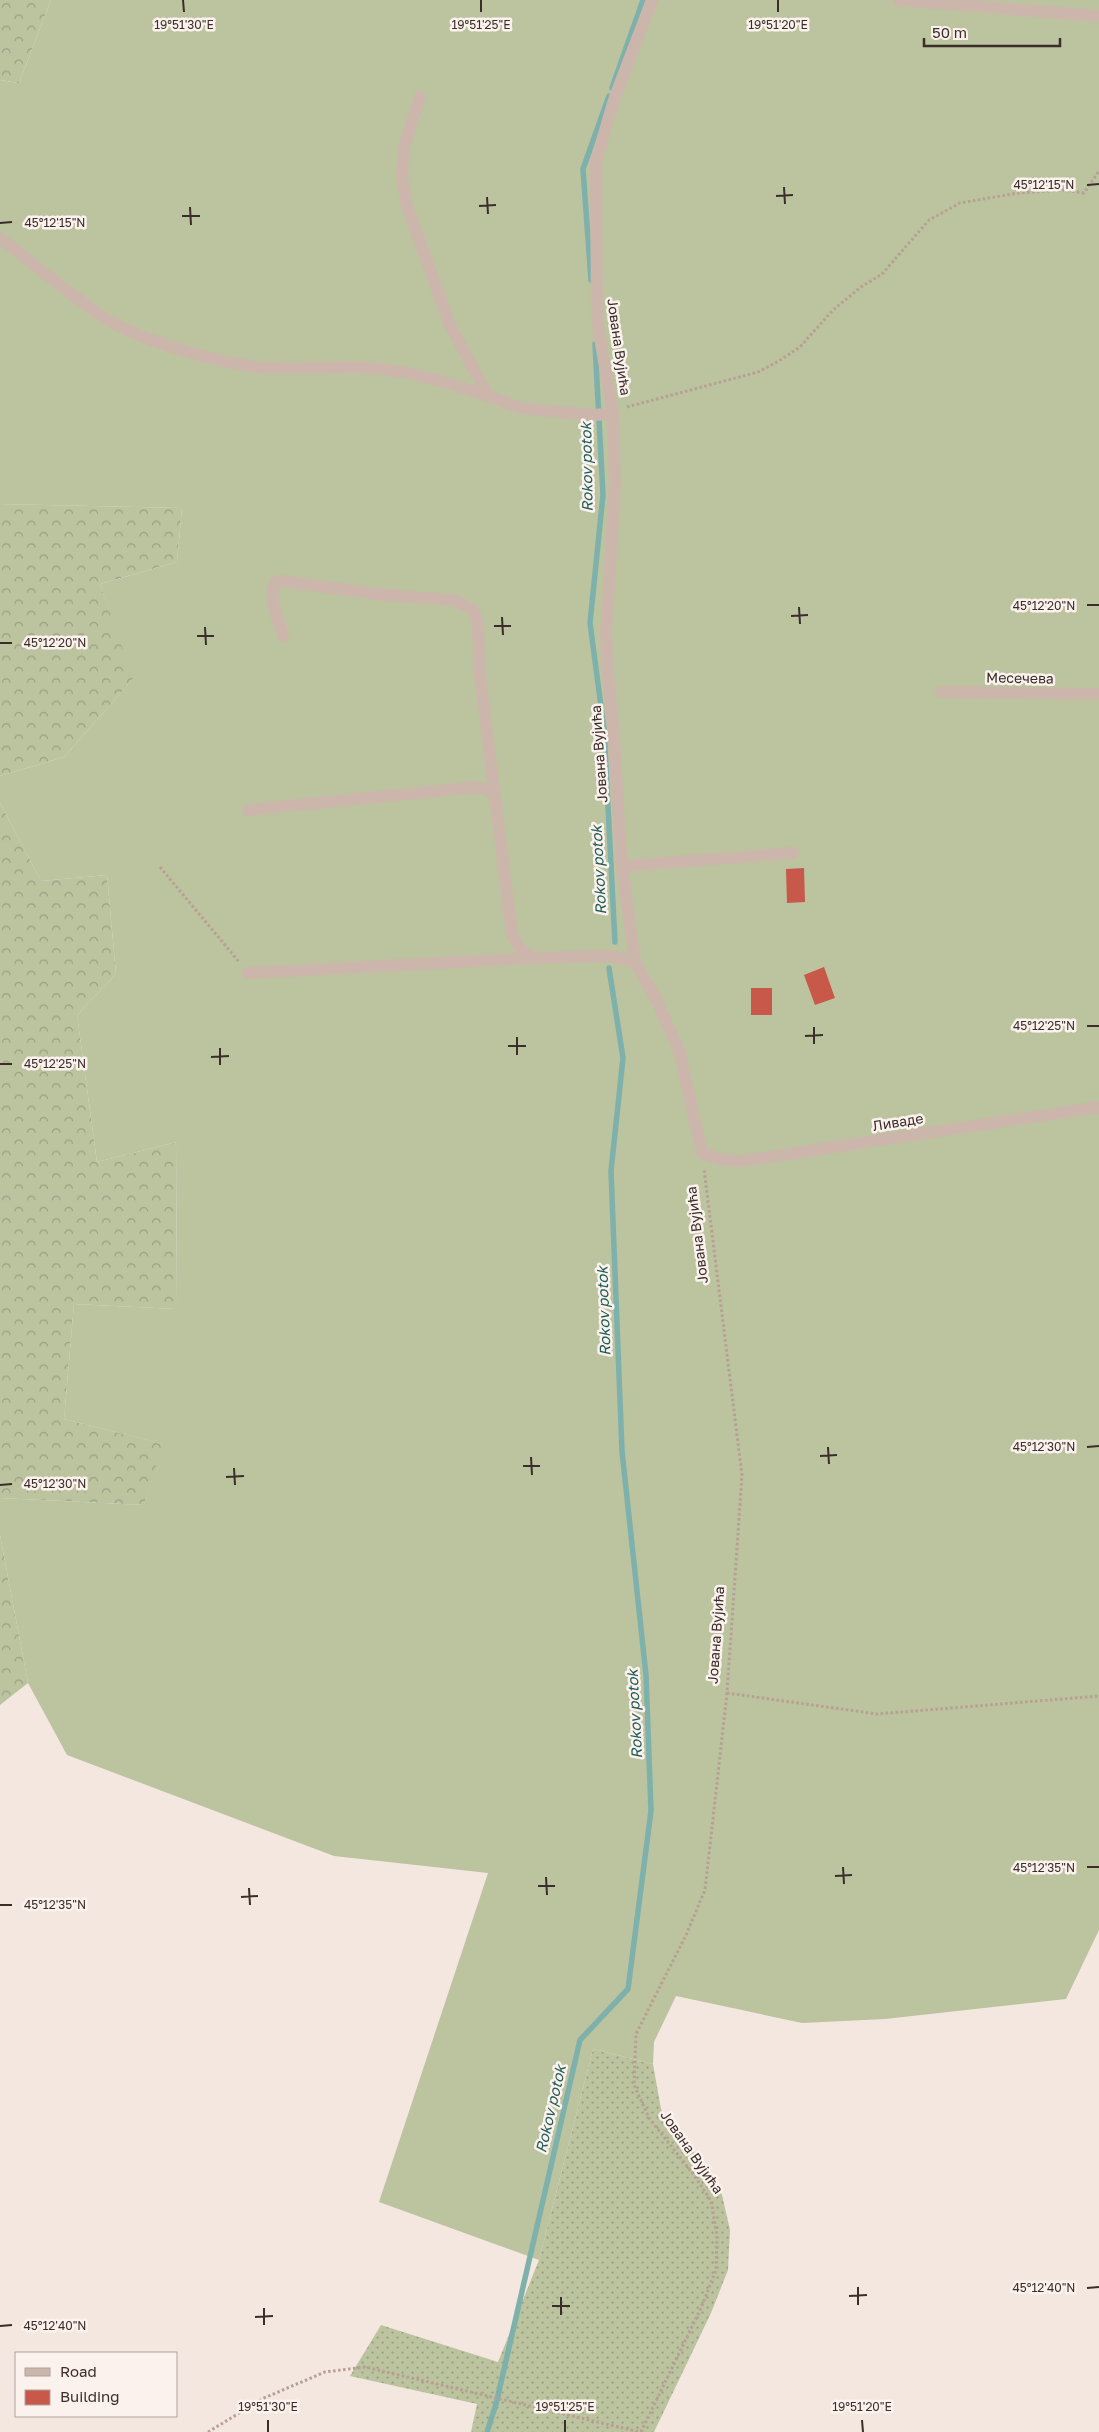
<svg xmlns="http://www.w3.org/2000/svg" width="1099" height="2432" font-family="'Golos Text',sans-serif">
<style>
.grass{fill:url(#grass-dots)}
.forest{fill:url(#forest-crowns)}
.garden{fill:#bcc39f}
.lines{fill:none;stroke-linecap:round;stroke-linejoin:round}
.stream{stroke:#7eb1ac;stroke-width:5.5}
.building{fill:#c7584a}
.path{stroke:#b89f95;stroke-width:3;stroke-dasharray:2.5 2.5;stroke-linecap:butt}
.street{stroke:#ccb6ab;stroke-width:12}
.ticks{fill:none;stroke:#3a2d2a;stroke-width:2}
.labels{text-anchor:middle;stroke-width:5;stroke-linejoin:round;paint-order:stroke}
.street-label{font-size:14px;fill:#3a2d2a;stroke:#fbf2ed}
.water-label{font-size:15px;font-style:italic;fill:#1f5c58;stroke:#fbf2ed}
.ticks-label{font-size:12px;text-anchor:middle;fill:#3a2d2a;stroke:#fbf2ed;stroke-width:5;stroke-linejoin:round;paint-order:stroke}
</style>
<defs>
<pattern id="grass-dots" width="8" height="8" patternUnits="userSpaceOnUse" patternTransform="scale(1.25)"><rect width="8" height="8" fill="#bcc39f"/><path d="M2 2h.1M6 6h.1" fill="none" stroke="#9a9f82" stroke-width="1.8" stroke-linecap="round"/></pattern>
<pattern id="forest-crowns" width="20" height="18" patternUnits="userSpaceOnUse" patternTransform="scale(1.25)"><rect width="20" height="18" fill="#bcc39f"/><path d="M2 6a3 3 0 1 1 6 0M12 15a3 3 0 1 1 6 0" fill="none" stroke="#9a9f82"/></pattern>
</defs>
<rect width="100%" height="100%" fill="#f3e7e0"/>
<!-- grass -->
<path class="grass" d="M 593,2049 L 653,2064 L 661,2109 L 678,2133 L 705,2164 L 722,2195 L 730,2230 L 728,2270 L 711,2313 L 654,2432 L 471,2432 L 477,2404 L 350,2376 L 381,2325 L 498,2362 L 539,2260 Z"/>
<!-- forest -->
<path class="forest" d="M 0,0 L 51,0 L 19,83 L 0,80 Z
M 0,504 L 182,508 L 177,562 L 100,584 L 134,678 L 64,757 L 0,776 Z
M 0,803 L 41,881 L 107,875 L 116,974 L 77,1015 L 97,1162 L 177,1142 L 176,1309 L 74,1304 L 64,1419 L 164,1444 L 144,1505 L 0,1498 Z
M 0,1535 L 28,1683 L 0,1705 Z"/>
<!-- garden -->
<path class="garden" d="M 51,0 L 1099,0 L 1099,1930 L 1066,1999 L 885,2019 L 802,2023 L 676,1996 L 654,2042 L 653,2064 L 593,2049 L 539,2260 L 379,2202 L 488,1873 L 334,1856 L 67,1755 L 28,1683 L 0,1535 L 0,1498 L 144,1505 L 163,1444 L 64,1419 L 74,1304 L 176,1309 L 177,1142 L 97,1162 L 77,1015 L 116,974 L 107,875 L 41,881 L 0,803 L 0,776 L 64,757 L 133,679 L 100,584 L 177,562 L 182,508 L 0,504 L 0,80 L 19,83 Z"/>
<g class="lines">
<!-- stream -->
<path class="stream" d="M 612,88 L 643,0
M 591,280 L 583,169 L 609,96
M 595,344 L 603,495 L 590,623 L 604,729 L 615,942
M 487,2432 L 496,2404 L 580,2040 L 628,1989 L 651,1811 L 646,1675 L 622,1451 L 611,1171 L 623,1058 L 609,968"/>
</g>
<!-- building -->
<path class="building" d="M 804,868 L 805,902 L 787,903 L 786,869 Z
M 824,967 L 835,998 L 815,1005 L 804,975 Z
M 751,988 L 772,988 L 772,1015 L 751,1015 Z"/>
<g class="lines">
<!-- path -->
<path class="path" d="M 627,407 L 758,372 L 779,361 L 800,347 L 833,310 L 861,287 L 882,274 L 929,220 L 960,203 L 1018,193 L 1063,190 L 1084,193 L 1099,171
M 160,867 L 240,963
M 727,1693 L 877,1714 L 1099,1696
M 208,2432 L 264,2398 L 325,2372 L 365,2367 L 640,2432
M 641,2432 L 701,2308 L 716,2270 L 717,2235 L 711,2201 L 694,2175 L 649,2118 L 634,2085 L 636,2034 L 686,1935 L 705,1890 L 727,1693 L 742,1475 L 704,1169"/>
<!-- street -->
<path class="street" d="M 652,0 L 615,97 L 596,161 L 597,320 L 613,414 L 615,483 L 606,635 L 608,674 L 613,726 L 622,866 L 635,962 L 655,997 L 679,1050 L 702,1153 L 722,1160 L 742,1161 L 1099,1107
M 899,0 L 1099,16
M 420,97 L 404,147 L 402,177 L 407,206 L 450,325 L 488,396 L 521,408 L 589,415 L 613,414
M 0,238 C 34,264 67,293 102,316 C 138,340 206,359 249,366 C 285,371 322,366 359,367 C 403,369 446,382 488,396
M 283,636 C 279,617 266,600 276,582 L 283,581 L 375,594 L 455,600 L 474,611 L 478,623 L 480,676 L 512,934 C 517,946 522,952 534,958 L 610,956 L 635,962
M 941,692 L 1099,694
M 248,810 L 477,787 L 489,790 L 495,798
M 622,866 L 793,853
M 248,973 L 534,958"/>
</g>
<!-- ticks -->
<path class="ticks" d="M 183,0 L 184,12M 481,0 L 481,12M 778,0 L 778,12M 1087,185 L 1099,184M 784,187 L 785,204M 776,196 L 793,195M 487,197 L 488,214M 479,206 L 496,205M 190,207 L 191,225M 182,216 L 200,216M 0,223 L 12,222M 1087,605 L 1099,605M 799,607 L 800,624M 791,616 L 808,615M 502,617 L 503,635M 494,626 L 511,626M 205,627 L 206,645M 197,636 L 214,636M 0,643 L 12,643M 1087,1026 L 1099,1026M 814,1027 L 814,1044M 805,1036 L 823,1035M 517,1037 L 517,1055M 508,1046 L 526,1046M 220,1048 L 220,1065M 211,1057 L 229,1056M 0,1064 L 12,1064M 828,1447 L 829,1464M 1087,1447 L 1099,1446M 820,1456 L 837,1455M 531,1457 L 532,1475M 523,1466 L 540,1466M 234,1468 L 235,1485M 226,1477 L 244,1476M 0,1485 L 12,1484M 843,1867 L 844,1884M 1087,1867 L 1099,1867M 835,1876 L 852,1875M 546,1877 L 547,1895M 538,1886 L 555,1886M 249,1888 L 250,1905M 241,1897 L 258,1896M 0,1905 L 12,1905M 858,2287 L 858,2305M 1087,2288 L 1099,2287M 849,2296 L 867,2295M 561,2297 L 561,2315M 552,2306 L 570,2306M 264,2308 L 264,2325M 255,2317 L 273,2316M 0,2326 L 12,2325M 268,2420 L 268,2432M 565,2420 L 565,2432M 862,2420 L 863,2432"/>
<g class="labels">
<!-- street labels -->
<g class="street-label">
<text transform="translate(619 347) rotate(82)" y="5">Јована Вујића</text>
<text transform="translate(1020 678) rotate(1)" y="5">Месечева</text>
<text transform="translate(599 754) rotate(-94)" y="5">Јована Вујића</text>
<text transform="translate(898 1122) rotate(-9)" y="5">Ливаде</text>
<text transform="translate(697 1235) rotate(-97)" y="5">Јована Вујића</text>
<text transform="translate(716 1635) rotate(-86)" y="5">Јована Вујића</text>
<text transform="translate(692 2152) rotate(55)" y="5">Јована Вујића</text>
</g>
<!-- water labels -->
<g class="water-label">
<text transform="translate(587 467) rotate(-91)" y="5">Rokov potok</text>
<text transform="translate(599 870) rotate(-93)" y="5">Rokov potok</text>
<text transform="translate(604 1311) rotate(-92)" y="5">Rokov potok</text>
<text transform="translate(635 1714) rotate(-93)" y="5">Rokov potok</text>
<text transform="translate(551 2109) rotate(-77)" y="5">Rokov potok</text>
</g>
</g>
<g class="ticks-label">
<text x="184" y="29">19°51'30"E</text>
<text x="481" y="29">19°51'25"E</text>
<text x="778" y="29">19°51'20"E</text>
<text x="1044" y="189">45°12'15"N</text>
<text x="55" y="227">45°12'15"N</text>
<text x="1044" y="610">45°12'20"N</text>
<text x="55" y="647">45°12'20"N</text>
<text x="1044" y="1030">45°12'25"N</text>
<text x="55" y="1068">45°12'25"N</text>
<text x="1044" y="1451">45°12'30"N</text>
<text x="55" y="1488">45°12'30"N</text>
<text x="1044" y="1872">45°12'35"N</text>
<text x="55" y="1909">45°12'35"N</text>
<text x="1044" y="2292">45°12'40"N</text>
<text x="55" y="2330">45°12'40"N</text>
<text x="268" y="2411">19°51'30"E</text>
<text x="565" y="2411">19°51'25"E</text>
<text x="862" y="2411">19°51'20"E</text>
</g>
<!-- legend -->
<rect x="15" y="2352" width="162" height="65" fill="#fbf2ed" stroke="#aea39f"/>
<rect x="25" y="2368" width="25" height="8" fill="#ccb6ab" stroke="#aea39f"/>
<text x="60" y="2377" font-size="15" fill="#3a2d2a">Road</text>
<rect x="25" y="2390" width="25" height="15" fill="#c7584a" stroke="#aea39f"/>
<text x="60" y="2402" font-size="15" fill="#3a2d2a">Building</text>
<!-- scale -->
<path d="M924 38v8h136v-8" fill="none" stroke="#3a2d2a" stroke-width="2.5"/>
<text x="932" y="38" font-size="15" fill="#3a2d2a" stroke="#fbf2ed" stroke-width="4" paint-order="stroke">50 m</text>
</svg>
